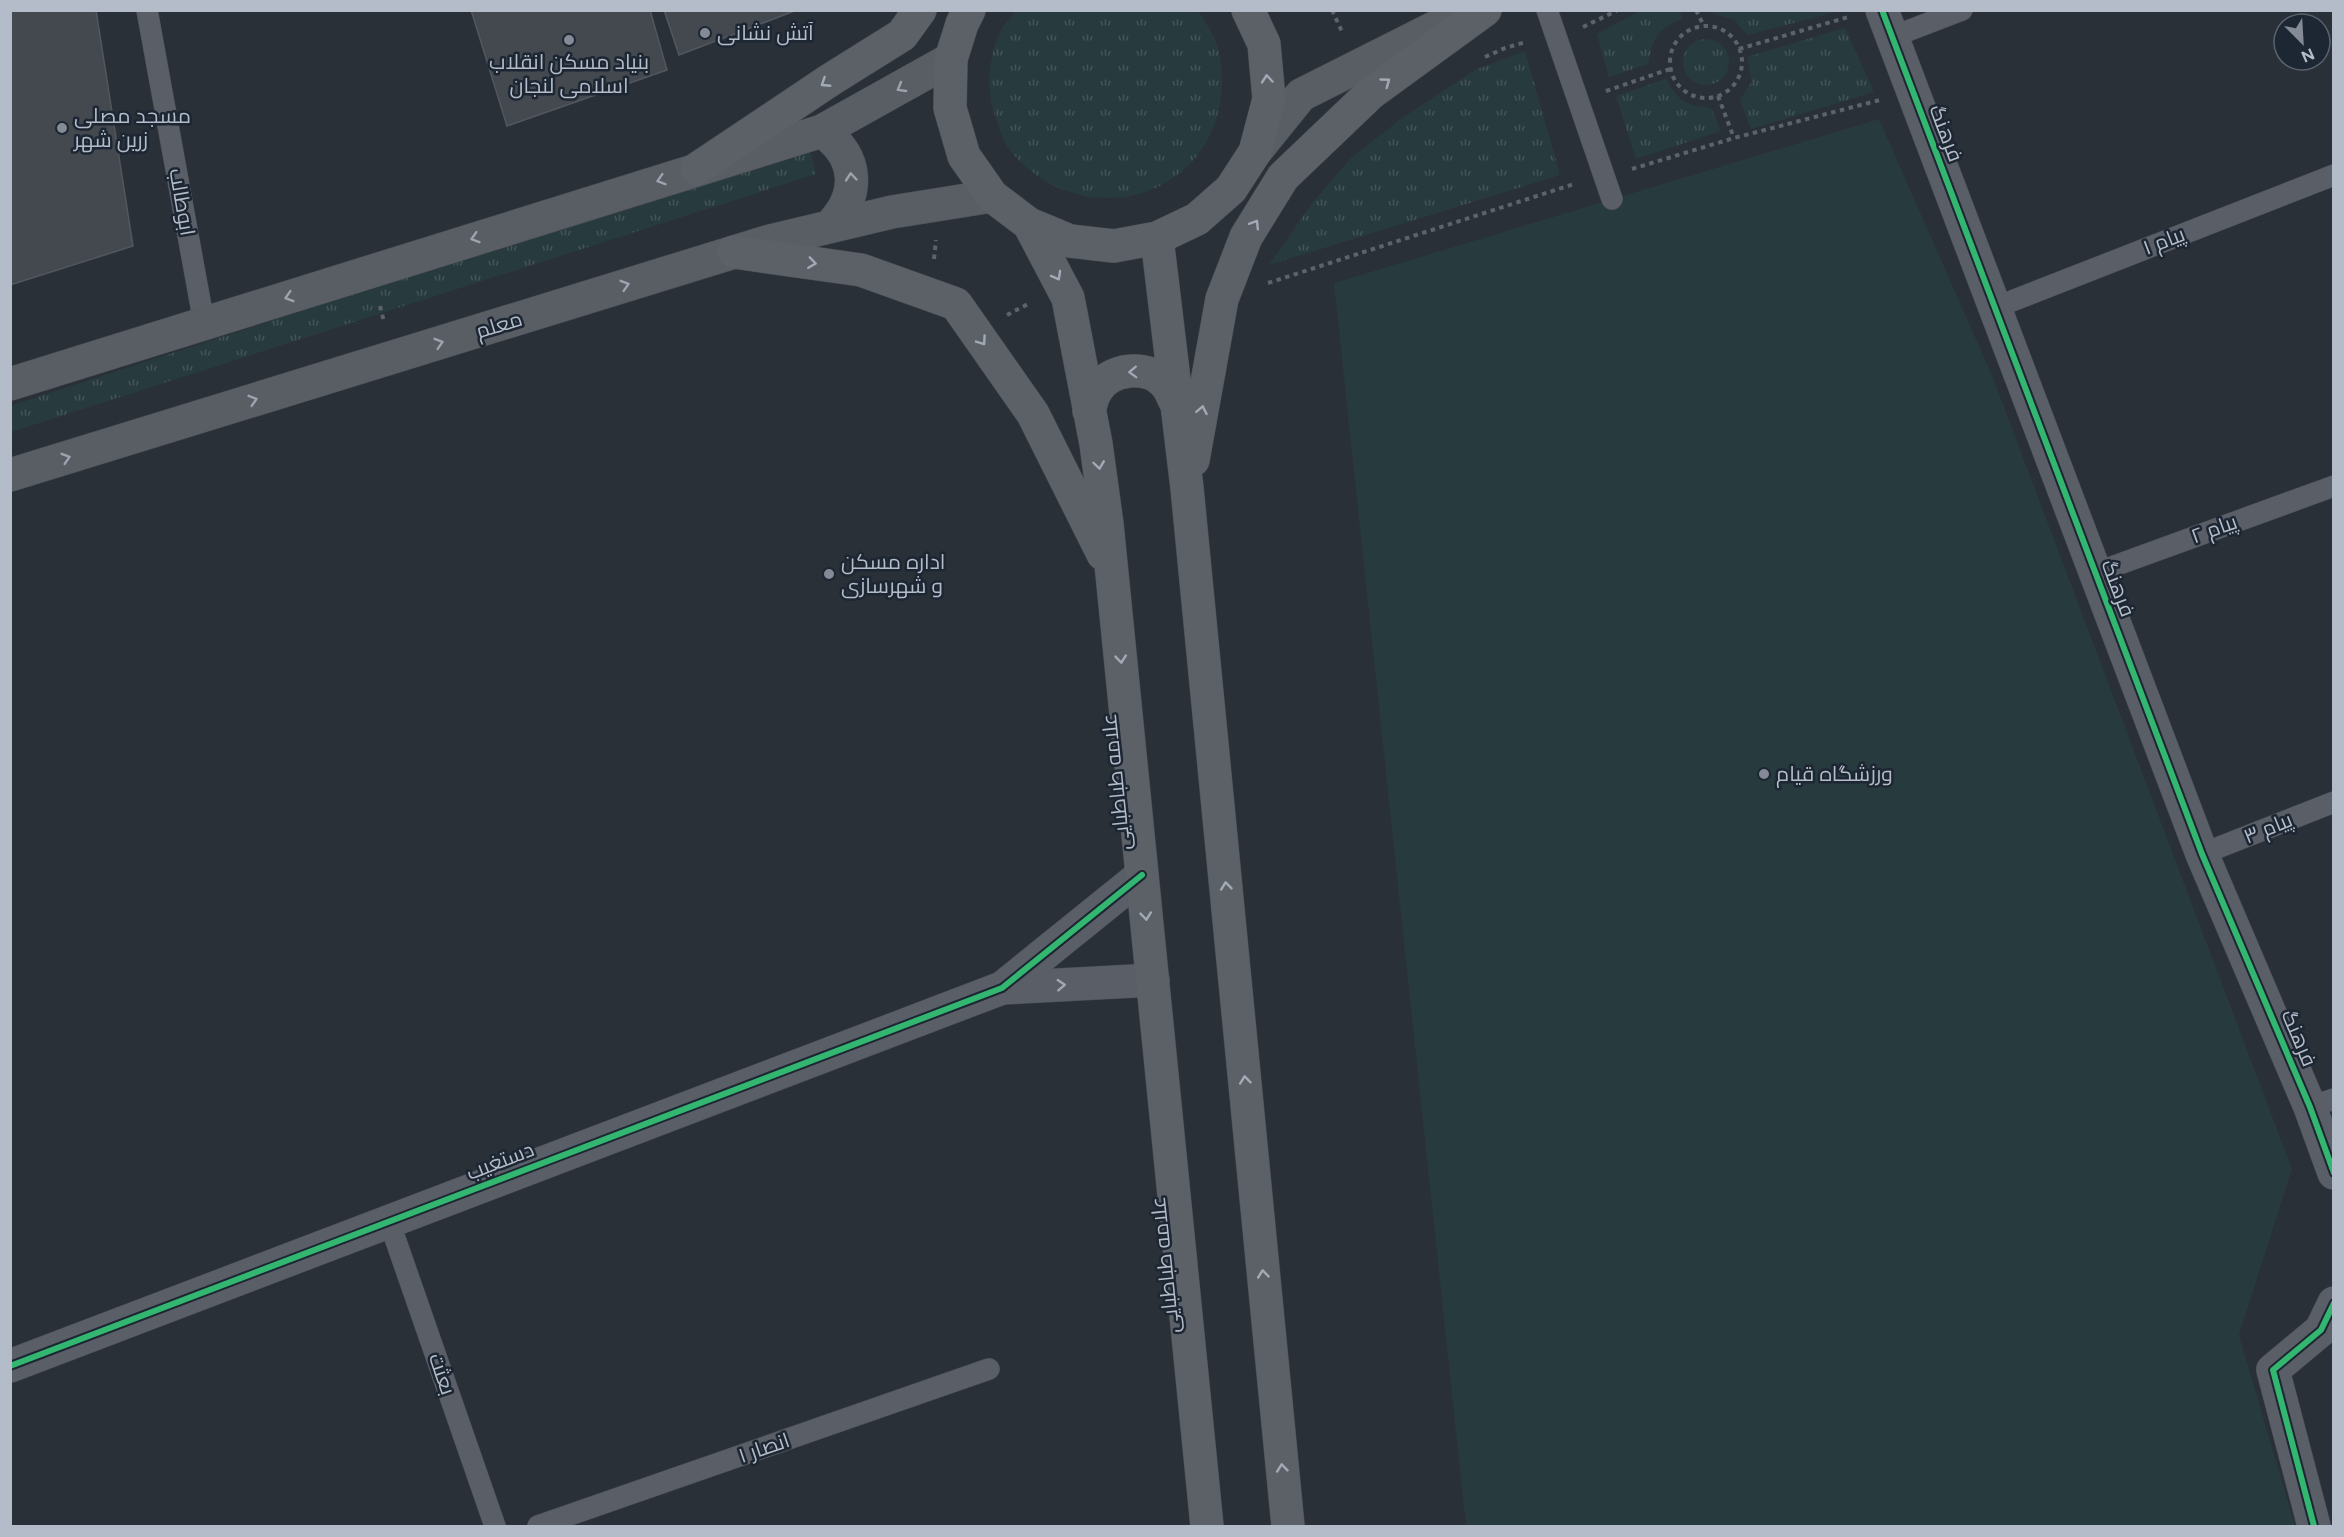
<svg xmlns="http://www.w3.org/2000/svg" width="2344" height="1537" font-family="Figtree,Cairo,sans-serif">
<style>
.grass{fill:url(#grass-tufts)}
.pitch{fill:#273a3e}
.building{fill:#444950;stroke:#52575f;stroke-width:1.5}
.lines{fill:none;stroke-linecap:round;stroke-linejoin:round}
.service-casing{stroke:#484c53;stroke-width:22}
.minor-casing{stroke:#484c53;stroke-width:34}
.secondary-casing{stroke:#484c53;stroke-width:34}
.primary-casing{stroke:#484c55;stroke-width:34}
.path{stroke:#5d636a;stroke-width:4;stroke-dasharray:4.5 4.5;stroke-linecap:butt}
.service{stroke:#5a5e66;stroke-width:21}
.minor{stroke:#5a5e66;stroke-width:33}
.secondary{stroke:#595d64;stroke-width:33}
.primary{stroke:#5c6168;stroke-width:33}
.cycleway-casing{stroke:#1d2633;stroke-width:10}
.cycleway{stroke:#33b770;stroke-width:6}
.oneway{stroke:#a2aab6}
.oneway2{stroke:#9da4b0}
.oneway3{stroke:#a2a9b5}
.poi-dot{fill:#848b96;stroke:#1d2633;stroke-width:2}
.labels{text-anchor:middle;stroke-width:5;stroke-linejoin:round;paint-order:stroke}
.poi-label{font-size:21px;fill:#b4bcc9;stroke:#1d2633;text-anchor:start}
.street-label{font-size:21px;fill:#b4bcc9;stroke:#1d2633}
</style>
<defs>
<pattern id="grass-tufts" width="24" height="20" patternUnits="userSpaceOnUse" patternTransform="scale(1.5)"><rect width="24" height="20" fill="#273a3e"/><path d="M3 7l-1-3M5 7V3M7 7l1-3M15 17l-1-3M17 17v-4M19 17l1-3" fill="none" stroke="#445559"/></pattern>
</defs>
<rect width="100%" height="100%" fill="#2a3038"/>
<!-- grass -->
<path class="grass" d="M 1016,11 L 1198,11 C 1204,21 1212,31 1216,42 C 1222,59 1223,79 1221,96 C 1208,206 1071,234 1007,146 C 1002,139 1000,129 997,121 C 985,93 988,55 1002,28 C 1006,22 1012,16 1016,11 Z
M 1640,11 L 1680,11 L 1682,19 C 1657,28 1653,38 1648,64 L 1609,77 L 1597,34 Z
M 1705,11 L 1838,10 L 1839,11 L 1747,35 L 1735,20 Z
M 1845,28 L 1874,92 L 1751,129 L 1740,100 L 1752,81 L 1747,57 Z
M1683 62a23 23 0 1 1 46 0a23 23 0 1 1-46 0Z
M 1525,51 L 1560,175 L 1269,265 L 1313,202 L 1351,158 L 1401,119 L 1475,70 Z
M 1666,79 C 1678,101 1686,106 1711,108 L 1721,131 L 1636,159 L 1616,96 Z
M 809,145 L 816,174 L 11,432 L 10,406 Z"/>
<!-- pitch -->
<path class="pitch" d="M 1879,119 L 1993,378 L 2292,1169 L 2239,1335 L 2295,1526 L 1466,1526 L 1334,283 Z"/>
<!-- building -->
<path class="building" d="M 10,10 L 96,10 L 133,246 L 10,285 Z
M 471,10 L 650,10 L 667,70 L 507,126 Z
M 664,10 L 797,10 L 679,55 Z"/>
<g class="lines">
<!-- service casing -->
<g class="service-casing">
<path id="service" d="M 147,10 L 204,323
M 1547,10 L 1612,199
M 1892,37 L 1962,10
M 1994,308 L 2334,175
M 2095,573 L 2334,486
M 2202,854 L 2334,802
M 2310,1107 L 2334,1099
M 389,1221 L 495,1526
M 538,1526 L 989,1369"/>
</g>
<!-- minor casing -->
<g class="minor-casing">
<path id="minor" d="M 1882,10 L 2202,854 L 2310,1107 L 2334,1173
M 1002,988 L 1153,980
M 10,1366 L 1002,988 L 1142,875
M 2314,1526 L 2273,1370 L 2321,1330 L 2334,1303"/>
</g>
<!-- secondary casing -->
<g class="secondary-casing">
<path id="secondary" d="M 822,131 C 859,157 861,195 829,227
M 1255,152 L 1301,95 L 1434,28 L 1469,14
M 10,384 L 822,131 L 951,59
M 10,475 L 770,241 L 892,212 L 992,196"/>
</g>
<!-- primary casing -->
<g class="primary-casing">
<path id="primary" d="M 969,10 L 962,24 L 951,59 L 950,108 L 964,156 L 992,196 L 1029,224 L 1070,241 L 1114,246 L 1157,238 L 1197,219 L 1231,189 L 1255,152 L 1269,99 L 1264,44 L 1248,10
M 697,169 L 830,80 L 902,35 L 920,10
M 1029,224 L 1068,298 L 1096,444 L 1107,524 L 1207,1526
M 1157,238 L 1187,488 L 1288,1526
M 734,252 L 861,270 L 956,304 L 1033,414 L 1103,554
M 1089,411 C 1091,405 1092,398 1095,393 C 1108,367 1150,363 1167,386 C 1171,391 1173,398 1176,403
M 1193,460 L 1222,299 L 1246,237 L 1283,177 L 1371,93 L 1485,10"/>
</g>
<!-- path -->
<path class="path" d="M 1332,10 L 1343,34
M 1696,10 L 1704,26
M1670 62a36 36 0 1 1 72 0a36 36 0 1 1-72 0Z
M 1583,27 L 1618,10
M 1739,49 L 1848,17
M 1485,57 L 1505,48 L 1526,42
M 1606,91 L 1670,69
M 1718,96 L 1734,138
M 1632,169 L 1734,138 L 1880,100
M 934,259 L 936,240
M 1268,283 L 1574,184
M 380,306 L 384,322
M 1007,315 L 1030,303"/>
<!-- service -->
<use href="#service" class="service"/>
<!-- minor -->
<use href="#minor" class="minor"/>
<!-- secondary -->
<use href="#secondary" class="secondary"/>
<!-- primary -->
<use href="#primary" class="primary"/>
<!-- cycleway casing -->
<g class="cycleway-casing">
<path id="cycleway" d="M 1882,10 L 2202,854 L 2310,1107 L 2334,1173
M 10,1366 L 1002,988 L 1142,875
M 2314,1526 L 2273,1370 L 2321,1330 L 2334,1303"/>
</g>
<!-- cycleway -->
<use href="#cycleway" class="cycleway"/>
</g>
<!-- one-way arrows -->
<defs><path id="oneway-chevron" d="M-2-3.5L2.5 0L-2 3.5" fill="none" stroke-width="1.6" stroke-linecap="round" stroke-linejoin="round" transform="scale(1.5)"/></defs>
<g class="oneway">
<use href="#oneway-chevron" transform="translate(1267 79) rotate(-95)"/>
<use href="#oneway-chevron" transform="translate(1386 82) rotate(-36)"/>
<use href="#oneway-chevron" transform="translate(825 83) rotate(147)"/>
<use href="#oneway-chevron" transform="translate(1255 224) rotate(-58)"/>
<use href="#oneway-chevron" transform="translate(812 263) rotate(8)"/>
<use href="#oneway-chevron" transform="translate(1057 276) rotate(61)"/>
<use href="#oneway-chevron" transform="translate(982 341) rotate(55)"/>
<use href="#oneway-chevron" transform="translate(1133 372) rotate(178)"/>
<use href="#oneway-chevron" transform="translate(1202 410) rotate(-79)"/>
<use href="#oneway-chevron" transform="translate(1099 465) rotate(82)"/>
<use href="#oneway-chevron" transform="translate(1121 659) rotate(84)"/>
<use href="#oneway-chevron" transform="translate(1226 886) rotate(-96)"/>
<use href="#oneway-chevron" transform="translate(1146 916) rotate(84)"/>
<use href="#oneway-chevron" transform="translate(1245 1080) rotate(-96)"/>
<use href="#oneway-chevron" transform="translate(1263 1274) rotate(-96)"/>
<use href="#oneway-chevron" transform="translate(1282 1468) rotate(-96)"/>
</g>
<g class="oneway2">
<use href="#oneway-chevron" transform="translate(901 88) rotate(150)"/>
<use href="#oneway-chevron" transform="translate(851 177) rotate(-95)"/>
<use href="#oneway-chevron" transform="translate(661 180) rotate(163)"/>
<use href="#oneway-chevron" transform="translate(475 238) rotate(163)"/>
<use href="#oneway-chevron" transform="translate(625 285) rotate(-17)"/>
<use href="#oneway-chevron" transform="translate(289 297) rotate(163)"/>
<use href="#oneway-chevron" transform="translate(439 343) rotate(-17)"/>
<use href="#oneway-chevron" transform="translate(253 400) rotate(-17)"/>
<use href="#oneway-chevron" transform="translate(66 458) rotate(-17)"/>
</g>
<use class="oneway3" href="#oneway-chevron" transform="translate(1061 985) rotate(-3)"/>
<!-- markers -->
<g class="poi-dot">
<circle cx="705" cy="33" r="6"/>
<circle cx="569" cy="40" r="6"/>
<circle cx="62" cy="128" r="6"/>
<circle cx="829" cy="574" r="6"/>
<circle cx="1764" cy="774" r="6"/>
</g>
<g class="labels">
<!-- poi labels -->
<g class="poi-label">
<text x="717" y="40">آتش نشانی</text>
<text x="569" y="69" text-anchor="middle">بنیاد مسکن انقلاب<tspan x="569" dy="24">اسلامی لنجان</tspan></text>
<text x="74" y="123">مسجد مصلی<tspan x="74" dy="24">زرین شهر</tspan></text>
<text x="841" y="569">اداره مسکن<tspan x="841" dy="24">و شهرسازی</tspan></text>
<text x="1776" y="781">ورزشگاه قیام</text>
</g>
<!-- street labels -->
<g class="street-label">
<text transform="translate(1946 133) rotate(69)" y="7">فرهنگ</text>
<text transform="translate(182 202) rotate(80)" y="7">ابوطالب</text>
<text transform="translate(2164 241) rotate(-21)" y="7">پیام ۱</text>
<text transform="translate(499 325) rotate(-17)" y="7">معلم</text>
<text transform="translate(2214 529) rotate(-20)" y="7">پیام ۲</text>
<text transform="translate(2118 588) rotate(69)" y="7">فرهنگ</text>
<text transform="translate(1116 782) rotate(-96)" y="7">علامه طباطبایی</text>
<text transform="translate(2268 828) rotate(-22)" y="7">پیام ۳</text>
<text transform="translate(2299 1038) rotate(67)" y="7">فرهنگ</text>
<text transform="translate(500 1161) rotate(-21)" y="7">دستغیب</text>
<text transform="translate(1165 1265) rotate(-96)" y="7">علامه طباطبایی</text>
<text transform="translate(442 1374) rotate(71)" y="7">بعثت</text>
<text transform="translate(764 1448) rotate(-19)" y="7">انصار ۱</text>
</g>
</g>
<!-- border -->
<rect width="2344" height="1537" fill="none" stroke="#b4bcc9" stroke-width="24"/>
<!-- north arrow -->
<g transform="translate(2302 42) rotate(156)"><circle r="28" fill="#1d2633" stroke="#59626f" stroke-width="1.5"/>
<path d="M0-4.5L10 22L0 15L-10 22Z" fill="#848b96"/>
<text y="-9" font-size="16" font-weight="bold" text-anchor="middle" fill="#b4bcc9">N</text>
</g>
</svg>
